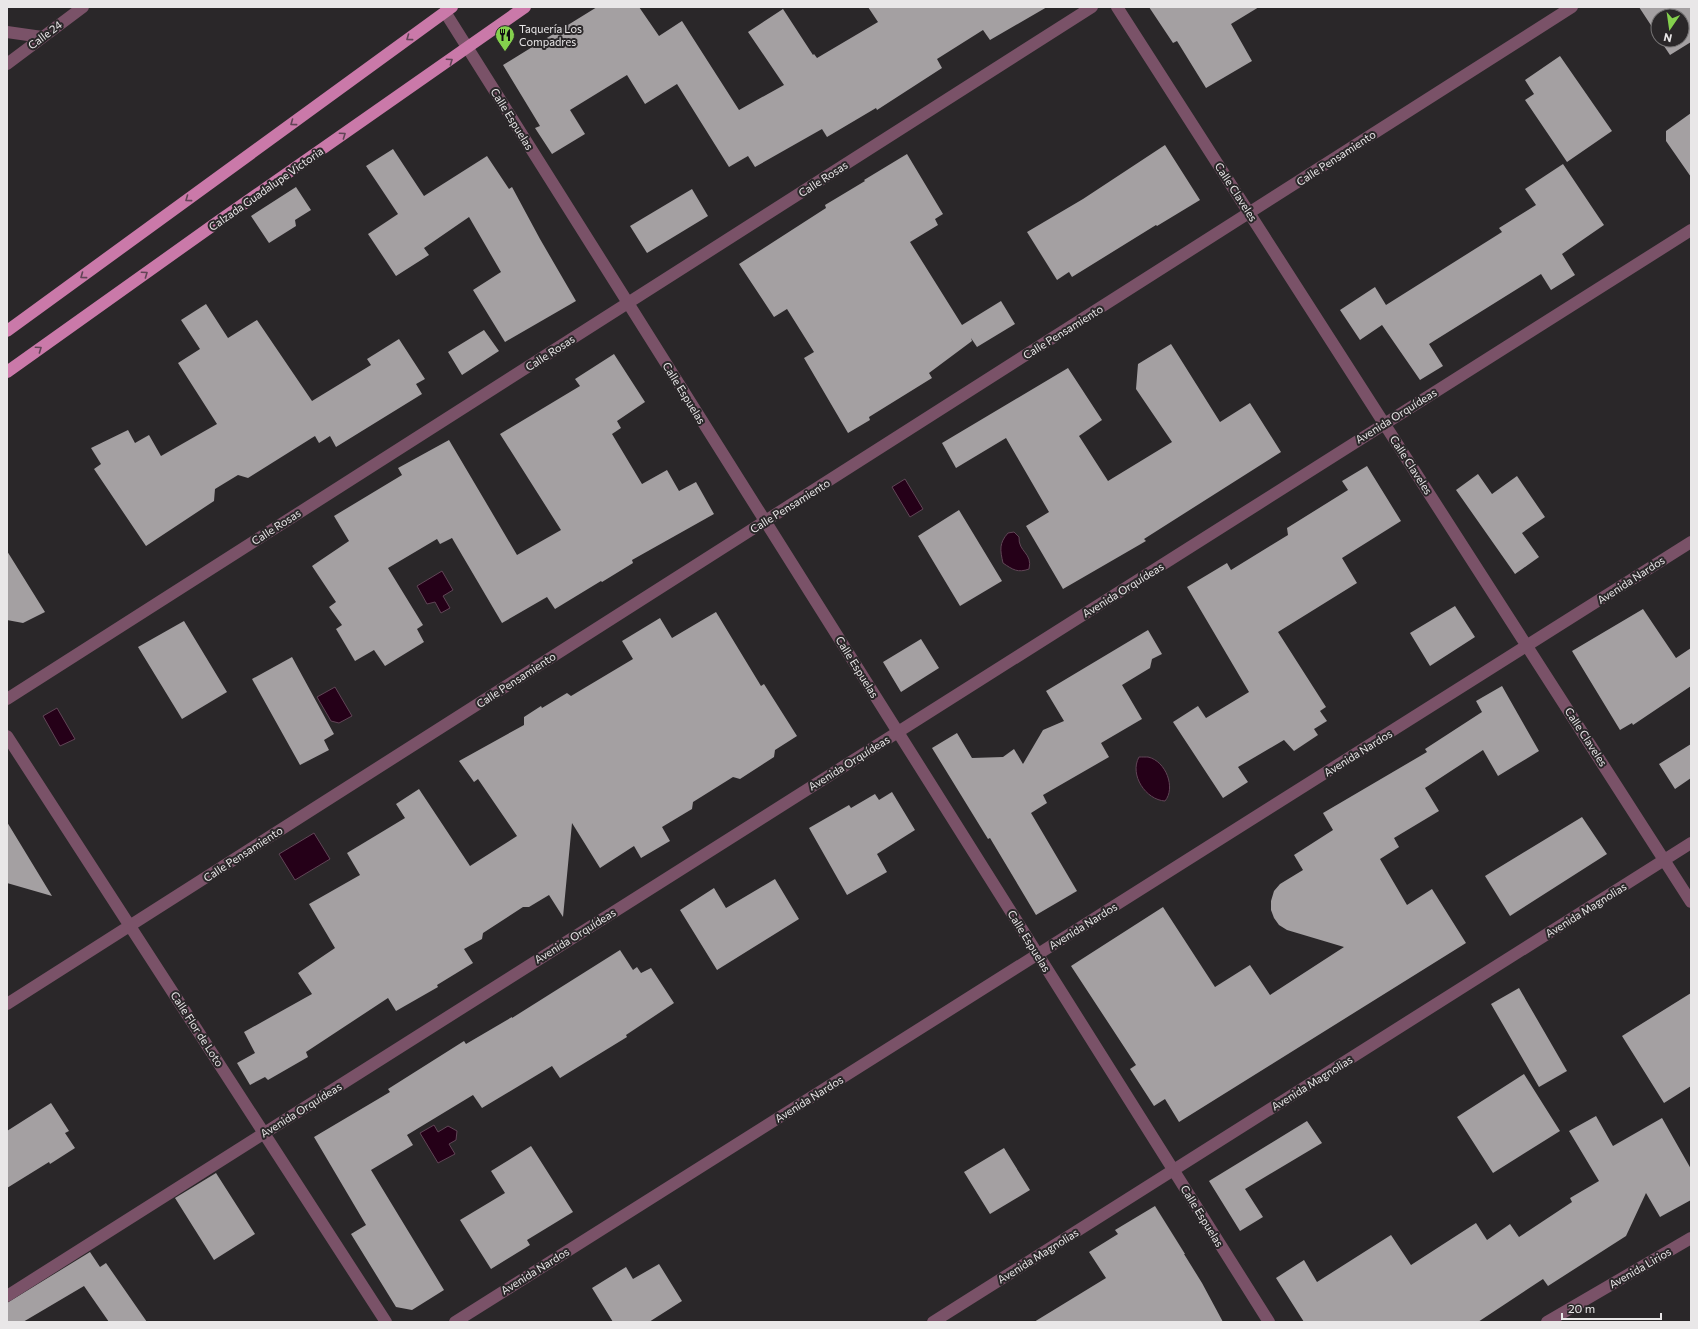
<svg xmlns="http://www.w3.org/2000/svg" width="1698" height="1329" font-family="Commissioner,sans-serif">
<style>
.water{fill:#250018;stroke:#604556}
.building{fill:#a4a0a2}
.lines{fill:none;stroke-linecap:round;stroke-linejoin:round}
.minor{stroke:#7a5268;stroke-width:12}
.major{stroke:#ca79a9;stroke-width:12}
.oneway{stroke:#624456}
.labels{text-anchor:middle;stroke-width:4;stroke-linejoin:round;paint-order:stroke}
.poi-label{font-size:11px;fill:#e9e7e8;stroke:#2a2729;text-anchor:start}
.street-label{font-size:11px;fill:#e9e7e8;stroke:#2a2729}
</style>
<rect width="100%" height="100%" fill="#2a2729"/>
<!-- water -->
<path class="water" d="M 905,479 L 923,509 L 910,517 L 892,487 Z
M 1014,532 L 1019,537 C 1018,552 1033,553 1029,569 C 1018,573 1013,570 1003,563 C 1000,550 999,543 1008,533 Z
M 442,571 L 453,590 L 443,596 L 450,608 L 441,613 L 435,602 L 427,604 L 417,586 Z
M 335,687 L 352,716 L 339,723 L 331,721 L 317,697 Z
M 57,708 L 75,739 L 60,746 L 43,716 Z
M 1139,757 C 1142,757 1146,757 1148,757 C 1166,761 1176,788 1165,801 C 1146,800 1129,775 1139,757 Z
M 314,833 L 330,859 L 295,880 L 279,854 Z
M 434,1125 L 438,1132 L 448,1126 L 457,1131 L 456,1140 L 449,1144 L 455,1154 L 438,1163 L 420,1133 Z"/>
<!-- building -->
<path class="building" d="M 597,7 L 639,7 L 659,36 L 682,21 L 739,110 L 784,85 L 748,32 L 783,9 L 813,55 L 814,54 L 817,58 L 878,22 L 868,7 L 1047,7 L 990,40 L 983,30 L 937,59 L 942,68 L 877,110 L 876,108 L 827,137 L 822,129 L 755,167 L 748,156 L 729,167 L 677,84 L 645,104 L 627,75 L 570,110 L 585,134 L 552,154 L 535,128 L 540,126 L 503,65 Z
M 1149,7 L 1259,7 L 1231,24 L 1252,61 L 1206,88 L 1177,41 L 1173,43 Z
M 1639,7 L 1691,7 L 1691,42 L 1670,55 L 1660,40 L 1682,40 L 1682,16 L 1658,16 L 1658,36 Z
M 1560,56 L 1612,131 L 1567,162 L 1525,100 L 1534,94 L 1525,80 Z
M 1691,113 L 1691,177 L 1666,141 L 1666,131 Z
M 1165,145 L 1200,200 L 1157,226 L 1156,225 L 1072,277 L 1069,272 L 1057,280 L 1027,232 L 1083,199 Z
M 393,149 L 424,196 L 487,156 L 509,189 L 512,187 L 540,239 L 576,301 L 505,342 L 473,290 L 501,272 L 469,217 L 424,248 L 429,255 L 396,276 L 368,234 L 398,214 L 366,166 Z
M 907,154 L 943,214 L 935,219 L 938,225 L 910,242 L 962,325 L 1001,301 L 1015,324 L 977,347 L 971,338 L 972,341 L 929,373 L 932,378 L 869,417 L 870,420 L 848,433 L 804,358 L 814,352 L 787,309 L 774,317 L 739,264 L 826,208 L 825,205 L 865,181 L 864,180 Z
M 1563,164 L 1604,225 L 1562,254 L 1575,275 L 1551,290 L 1541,274 L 1429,344 L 1443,366 L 1420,380 L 1382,325 L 1360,340 L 1340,310 L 1375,287 L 1386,305 L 1502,232 L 1499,228 L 1536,205 L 1525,189 Z
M 296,187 L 311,210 L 295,220 L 296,226 L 269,243 L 251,216 Z
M 692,189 L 708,216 L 647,253 L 630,226 Z
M 206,304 L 228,338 L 257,320 L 312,401 L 371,365 L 367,359 L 399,339 L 425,379 L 416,384 L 422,394 L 336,447 L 330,436 L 319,443 L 315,436 L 248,478 L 238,475 L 215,489 L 214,501 L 146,546 L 94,469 L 101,464 L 91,448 L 128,430 L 135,443 L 149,435 L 161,456 L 217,424 L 178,363 L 200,349 L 181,320 Z
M 484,330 L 499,351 L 462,375 L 448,352 Z
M 1171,344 L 1220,422 L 1250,403 L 1281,452 L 1144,539 L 1146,541 L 1063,589 L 1026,526 L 1049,512 L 1006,438 L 956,468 L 942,443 L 1068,368 L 1102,420 L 1079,436 L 1108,481 L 1172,442 L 1136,389 L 1138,364 Z
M 614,354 L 645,402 L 617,421 L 621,428 L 612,434 L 642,484 L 667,470 L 679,491 L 696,482 L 714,514 L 632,560 L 633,563 L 602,582 L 601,581 L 555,609 L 547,597 L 502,623 L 452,538 L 440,544 L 437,539 L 388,568 L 423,625 L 417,629 L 424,642 L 385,666 L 374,650 L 355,661 L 336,629 L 342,625 L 329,607 L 336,602 L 312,566 L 349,541 L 334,516 L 402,475 L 398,468 L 449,440 L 517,555 L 561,530 L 500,434 L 580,386 L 575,379 Z
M 1367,466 L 1401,521 L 1342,558 L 1357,583 L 1278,632 L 1326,707 L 1320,711 L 1327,721 L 1314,729 L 1318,735 L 1294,751 L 1284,740 L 1238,767 L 1248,782 L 1223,798 L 1173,722 L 1198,706 L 1206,718 L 1249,692 L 1187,587 L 1227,563 L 1231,570 L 1288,535 L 1287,528 L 1348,490 L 1342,481 Z
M 1478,474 L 1492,494 L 1517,476 L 1545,517 L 1522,533 L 1539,557 L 1515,574 L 1456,490 Z
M 959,510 L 1002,581 L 960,606 L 918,536 Z
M 7,551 L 45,612 L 23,623 L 7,620 Z
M 1455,606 L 1475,637 L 1430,666 L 1410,633 Z
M 1643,609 L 1676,658 L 1691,648 L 1691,686 L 1633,725 L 1632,723 L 1620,730 L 1572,651 Z
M 716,612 L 761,686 L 764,684 L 797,736 L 775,750 L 774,757 L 740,779 L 733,777 L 693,802 L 692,809 L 662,827 L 670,841 L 641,858 L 634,846 L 600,868 L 572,823 L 563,917 L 549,895 L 529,907 L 523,907 L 483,933 L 482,939 L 464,949 L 473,963 L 437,985 L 438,987 L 396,1011 L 388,998 L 306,1052 L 308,1057 L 268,1080 L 265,1077 L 250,1085 L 237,1063 L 255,1053 L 244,1032 L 312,994 L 298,973 L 335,948 L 309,904 L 360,875 L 347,853 L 405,818 L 396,804 L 419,789 L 470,866 L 517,836 L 478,779 L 474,782 L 459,761 L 524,725 L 524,717 L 541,706 L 542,708 L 567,693 L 571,696 L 633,659 L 622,641 L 660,618 L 672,638 Z
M 184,621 L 227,692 L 182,719 L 138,647 Z
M 1148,630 L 1162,654 L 1152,659 L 1150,668 L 1122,685 L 1142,719 L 1101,743 L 1109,757 L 1043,795 L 1047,803 L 1031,813 L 1077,891 L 1036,915 L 990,838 L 988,839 L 932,748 L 957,733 L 972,758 L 1003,757 L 1014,749 L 1023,764 L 1043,730 L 1064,721 L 1046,691 Z
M 921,639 L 939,668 L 901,692 L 883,662 Z
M 292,657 L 334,734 L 324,740 L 329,750 L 300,765 L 252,679 Z
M 1502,686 L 1539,751 L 1498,776 L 1483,750 L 1425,788 L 1439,811 L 1394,838 L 1399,847 L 1380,859 L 1407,905 L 1432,889 L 1466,943 L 1179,1122 L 1165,1099 L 1154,1106 L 1130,1069 L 1136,1065 L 1071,966 L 1163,907 L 1215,987 L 1250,965 L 1270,995 L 1344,947 L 1287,930 L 1279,925 L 1274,918 L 1271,910 L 1271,901 L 1274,891 L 1280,884 L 1303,870 L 1294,855 L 1333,830 L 1323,813 L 1427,752 L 1425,749 L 1482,712 L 1476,701 Z
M 1691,744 L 1691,778 L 1675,789 L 1659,764 Z
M 892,792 L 915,830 L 877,854 L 887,872 L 847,895 L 809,828 L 849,805 L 851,808 L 875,794 L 879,800 Z
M 1582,817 L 1607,854 L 1510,916 L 1485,876 Z
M 7,822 L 52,896 L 7,883 Z
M 775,879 L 799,919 L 717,970 L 680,910 L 714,888 L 726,908 Z
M 620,950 L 633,970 L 637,967 L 641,973 L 651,968 L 674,1003 L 626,1035 L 627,1037 L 560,1078 L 552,1066 L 482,1108 L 473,1095 L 407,1135 L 413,1145 L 371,1170 L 444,1290 L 412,1310 L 396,1307 L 351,1234 L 366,1225 L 314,1137 L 390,1092 L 388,1089 L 464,1041 L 466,1044 L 512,1017 L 512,1018 Z
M 1519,988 L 1567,1071 L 1539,1087 L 1491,1004 Z
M 1691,993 L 1691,1086 L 1664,1103 L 1622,1036 Z
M 1524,1074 L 1560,1131 L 1493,1173 L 1457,1117 Z
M 51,1103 L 69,1131 L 65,1133 L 75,1148 L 50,1164 L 49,1162 L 7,1188 L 7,1131 Z
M 1596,1116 L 1613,1146 L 1662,1118 L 1691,1169 L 1691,1200 L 1660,1217 L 1646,1193 L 1626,1236 L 1548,1286 L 1543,1279 L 1478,1322 L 1304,1322 L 1276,1278 L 1304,1260 L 1317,1282 L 1391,1235 L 1411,1265 L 1476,1223 L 1487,1240 L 1510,1224 L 1519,1237 L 1572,1202 L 1570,1198 L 1599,1181 L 1569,1131 Z
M 1307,1121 L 1322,1143 L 1245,1189 L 1263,1217 L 1240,1231 L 1209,1181 Z
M 531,1146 L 573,1212 L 527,1240 L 530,1245 L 491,1269 L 460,1220 L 505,1193 L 491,1171 Z
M 1004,1148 L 1030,1190 L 990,1214 L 964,1172 Z
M 216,1173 L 255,1234 L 214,1260 L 175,1198 Z
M 1155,1206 L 1185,1254 L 1184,1254 L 1202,1283 L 1223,1322 L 1034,1322 L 1106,1278 L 1089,1252 L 1118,1234 L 1115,1230 Z
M 90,1252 L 100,1267 L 106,1263 L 147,1322 L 109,1322 L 84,1286 L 23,1322 L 7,1322 L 7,1303 Z
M 659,1264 L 682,1301 L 649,1322 L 613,1322 L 592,1288 L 626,1267 L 633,1279 Z"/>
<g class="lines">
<!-- minor -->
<path class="minor" d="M 1117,7 L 1691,902
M 445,12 L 1269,1322
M 7,32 L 42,37
M 7,64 L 83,7
M 7,699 L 1092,7
M 7,736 L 386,1322
M 7,1004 L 1572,7
M 7,1296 L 1691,230
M 455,1322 L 1691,542
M 933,1322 L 1691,843
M 1547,1322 L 1691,1238"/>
<!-- major -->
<path class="major" d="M 7,331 L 452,7
M 7,372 L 219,221 L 525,7"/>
</g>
<!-- one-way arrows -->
<defs><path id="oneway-chevron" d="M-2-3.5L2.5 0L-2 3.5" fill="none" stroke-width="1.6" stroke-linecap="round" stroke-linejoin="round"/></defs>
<g class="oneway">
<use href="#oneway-chevron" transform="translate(409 38) rotate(144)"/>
<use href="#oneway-chevron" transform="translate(450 61) rotate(-35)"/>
<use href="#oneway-chevron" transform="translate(293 123) rotate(144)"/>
<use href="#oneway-chevron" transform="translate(343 135) rotate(-35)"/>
<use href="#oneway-chevron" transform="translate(188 199) rotate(144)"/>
<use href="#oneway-chevron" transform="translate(145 274) rotate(-35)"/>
<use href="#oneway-chevron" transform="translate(83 276) rotate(144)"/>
<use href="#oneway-chevron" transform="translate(39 349) rotate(-35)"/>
</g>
<!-- icons -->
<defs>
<g id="restaurant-pin" transform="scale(1)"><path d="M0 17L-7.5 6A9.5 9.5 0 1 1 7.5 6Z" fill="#84d04d" stroke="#2a2729"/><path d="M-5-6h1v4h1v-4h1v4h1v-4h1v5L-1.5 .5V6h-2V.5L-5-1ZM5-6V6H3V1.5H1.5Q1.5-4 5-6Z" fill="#111"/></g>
</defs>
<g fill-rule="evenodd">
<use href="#restaurant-pin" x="505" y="35"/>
</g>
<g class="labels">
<!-- poi labels -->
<g class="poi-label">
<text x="519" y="33">Taquería Los<tspan x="519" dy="13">Compadres</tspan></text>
</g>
<!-- street labels -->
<g class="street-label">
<text transform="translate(45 35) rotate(-37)" y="4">Calle 24</text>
<text transform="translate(512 119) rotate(58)" y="4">Calle Espuelas</text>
<text transform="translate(1336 158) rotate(-33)" y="4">Calle Pensamiento</text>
<text transform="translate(823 179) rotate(-33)" y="4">Calle Rosas</text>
<text transform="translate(266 189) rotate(-35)" y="4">Calzada Guadalupe Victoria</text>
<text transform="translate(1236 192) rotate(57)" y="4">Calle Claveles</text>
<text transform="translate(1063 332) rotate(-32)" y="4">Calle Pensamiento</text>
<text transform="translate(550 353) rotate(-33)" y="4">Calle Rosas</text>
<text transform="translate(684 393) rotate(58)" y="4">Calle Espuelas</text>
<text transform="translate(1396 416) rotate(-32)" y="4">Avenida Orquídeas</text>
<text transform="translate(1411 465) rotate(57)" y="4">Calle Claveles</text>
<text transform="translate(790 506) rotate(-32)" y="4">Calle Pensamiento</text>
<text transform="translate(276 527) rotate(-33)" y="4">Calle Rosas</text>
<text transform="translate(1631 580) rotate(-33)" y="4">Avenida Nardos</text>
<text transform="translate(1123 590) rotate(-32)" y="4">Avenida Orquídeas</text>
<text transform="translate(857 667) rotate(58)" y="4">Calle Espuelas</text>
<text transform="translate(516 680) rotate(-33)" y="4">Calle Pensamiento</text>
<text transform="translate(1586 737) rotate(57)" y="4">Calle Claveles</text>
<text transform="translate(1358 753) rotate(-32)" y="4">Avenida Nardos</text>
<text transform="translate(849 763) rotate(-32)" y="4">Avenida Orquídeas</text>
<text transform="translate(243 854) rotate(-33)" y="4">Calle Pensamiento</text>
<text transform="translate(1586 910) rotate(-32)" y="4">Avenida Magnolias</text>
<text transform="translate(1083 926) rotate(-32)" y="4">Avenida Nardos</text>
<text transform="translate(575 936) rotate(-32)" y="4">Avenida Orquídeas</text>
<text transform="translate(1029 941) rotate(58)" y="4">Calle Espuelas</text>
<text transform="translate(197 1029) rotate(57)" y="4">Calle Flor de Loto</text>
<text transform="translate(1312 1083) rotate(-32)" y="4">Avenida Magnolias</text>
<text transform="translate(809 1099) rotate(-32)" y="4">Avenida Nardos</text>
<text transform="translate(301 1110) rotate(-32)" y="4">Avenida Orquídeas</text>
<text transform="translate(1202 1216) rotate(58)" y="4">Calle Espuelas</text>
<text transform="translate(1038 1256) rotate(-32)" y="4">Avenida Magnolias</text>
<text transform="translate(1640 1268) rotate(-30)" y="4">Avenida Lirios</text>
<text transform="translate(535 1271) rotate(-32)" y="4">Avenida Nardos</text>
</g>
</g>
<!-- border -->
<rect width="1698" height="1329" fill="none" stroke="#e9e7e8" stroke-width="16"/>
<!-- north arrow -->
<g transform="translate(1670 28) rotate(193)"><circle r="19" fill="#2a2729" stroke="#767475"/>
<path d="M0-3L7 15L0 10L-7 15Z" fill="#84d04d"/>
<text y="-6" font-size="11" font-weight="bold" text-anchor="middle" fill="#e9e7e8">N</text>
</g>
<!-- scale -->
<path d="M1562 1313v6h99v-6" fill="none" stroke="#e9e7e8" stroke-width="2"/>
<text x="1568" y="1313" font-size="12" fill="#e9e7e8" stroke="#2a2729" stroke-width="3" paint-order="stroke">20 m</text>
</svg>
